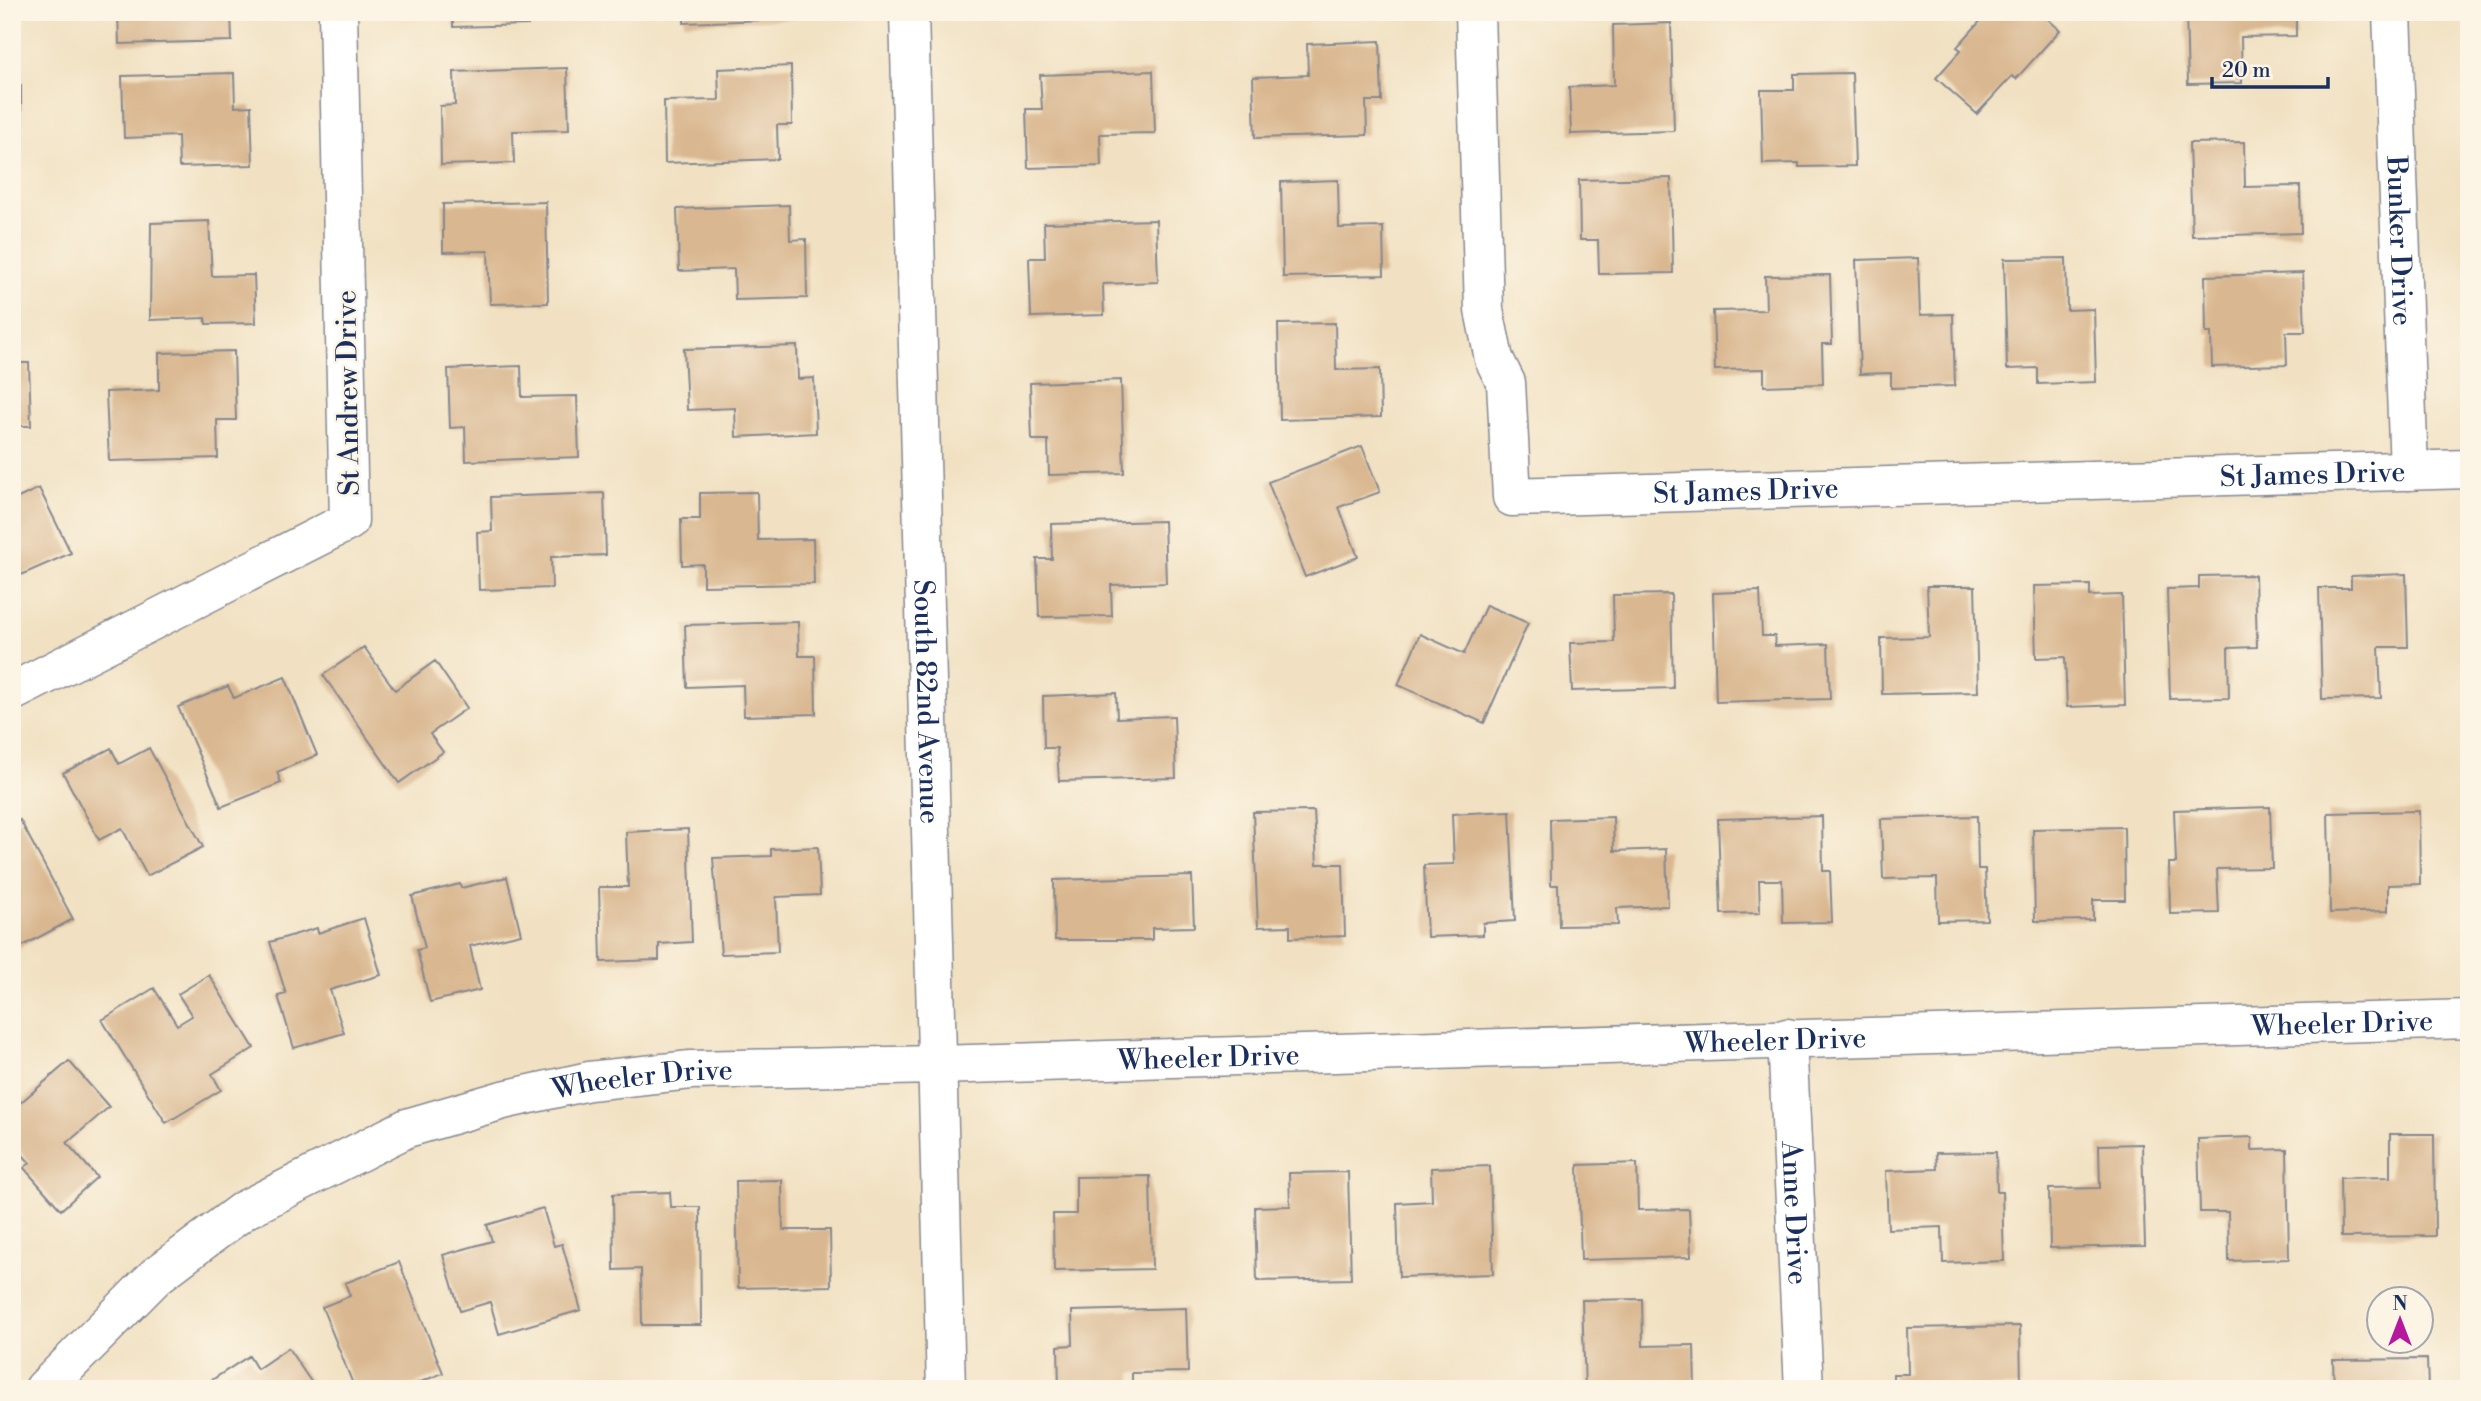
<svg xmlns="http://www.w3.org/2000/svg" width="2481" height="1401" font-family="'Libre Bodoni',serif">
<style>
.building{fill:#d9b790}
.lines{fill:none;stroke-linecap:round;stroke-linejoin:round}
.minor-casing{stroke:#868890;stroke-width:41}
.minor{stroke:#fff;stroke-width:38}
.labels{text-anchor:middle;stroke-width:5;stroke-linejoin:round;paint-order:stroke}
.street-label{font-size:28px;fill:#1b2f5e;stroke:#fcf5e5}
</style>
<rect width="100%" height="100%" fill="#fcf5e5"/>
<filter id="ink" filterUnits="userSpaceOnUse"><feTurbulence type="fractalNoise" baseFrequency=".0143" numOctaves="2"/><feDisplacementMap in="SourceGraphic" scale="14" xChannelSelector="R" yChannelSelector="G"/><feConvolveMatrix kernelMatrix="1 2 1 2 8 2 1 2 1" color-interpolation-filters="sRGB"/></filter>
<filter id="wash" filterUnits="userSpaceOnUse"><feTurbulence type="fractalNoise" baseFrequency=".00686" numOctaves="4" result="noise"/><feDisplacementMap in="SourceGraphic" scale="28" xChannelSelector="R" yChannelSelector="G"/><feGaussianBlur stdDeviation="1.57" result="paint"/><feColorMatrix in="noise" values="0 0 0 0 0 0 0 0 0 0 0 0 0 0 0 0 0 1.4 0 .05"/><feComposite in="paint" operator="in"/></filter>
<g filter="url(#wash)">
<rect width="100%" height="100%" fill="#f1e1c2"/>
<g id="blocks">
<!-- building -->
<path class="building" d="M 118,12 L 231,12 L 232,41 L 119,44 Z
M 453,12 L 527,12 L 528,25 L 453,27 Z
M 684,12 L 795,12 L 795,19 L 684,23 Z
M 1064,12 L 1122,12 L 1122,17 L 1064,19 Z
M 1979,12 L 2040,12 L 2060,30 L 2016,79 L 2012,76 L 1977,114 L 1936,78 L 1961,50 L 1957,47 L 1984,17 Z
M 2186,12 L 2296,12 L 2296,36 L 2241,37 L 2242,83 L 2188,84 Z
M 1671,23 L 1674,131 L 1571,134 L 1569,87 L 1614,85 L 1613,25 Z
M 1380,41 L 1382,101 L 1366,101 L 1367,135 L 1255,138 L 1253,77 L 1308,75 L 1307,44 Z
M 791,66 L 792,125 L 777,125 L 778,159 L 665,163 L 664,101 L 719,100 L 718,69 Z
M 567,68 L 569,130 L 513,131 L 514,163 L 441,165 L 440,106 L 455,105 L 454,72 Z
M 1153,71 L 1155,133 L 1100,134 L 1101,166 L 1028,168 L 1026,109 L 1042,109 L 1040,75 Z
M 234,73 L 235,107 L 251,106 L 253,165 L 179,167 L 178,136 L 124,138 L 122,76 Z
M 1852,73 L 1855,166 L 1799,167 L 1799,163 L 1763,164 L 1761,90 L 1794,90 L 1794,74 Z
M 12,85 L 21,85 L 21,138 L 12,138 Z
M 2244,142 L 2245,187 L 2300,186 L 2301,233 L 2192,236 L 2189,143 Z
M 1671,178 L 1673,273 L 1599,274 L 1598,240 L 1580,240 L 1579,180 Z
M 1338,180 L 1339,228 L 1383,227 L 1384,275 L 1283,277 L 1281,182 Z
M 546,202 L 548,303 L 490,304 L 488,251 L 443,252 L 443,204 Z
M 789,205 L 790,240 L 806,239 L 807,298 L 735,300 L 734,269 L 679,271 L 677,209 Z
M 1156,220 L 1158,282 L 1103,284 L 1104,315 L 1031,317 L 1029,258 L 1045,258 L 1044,223 Z
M 209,221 L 212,276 L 254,275 L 256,323 L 206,324 L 205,318 L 150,320 L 151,223 Z
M 1918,258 L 1920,315 L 1953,314 L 1955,386 L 1891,388 L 1891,373 L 1860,374 L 1856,260 Z
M 2066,258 L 2067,310 L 2094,309 L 2096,382 L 2038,384 L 2038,368 L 2007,369 L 2004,259 Z
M 2303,273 L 2305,332 L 2286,332 L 2287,365 L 2212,367 L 2211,333 L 2206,333 L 2205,276 Z
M 1830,275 L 1832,344 L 1822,344 L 1823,384 L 1764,386 L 1764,369 L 1715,370 L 1713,311 L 1766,310 L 1765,276 Z
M 1335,323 L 1336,370 L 1380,369 L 1381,417 L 1280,420 L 1278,324 Z
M 797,346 L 798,379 L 814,378 L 816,433 L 736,437 L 735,408 L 687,410 L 684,349 Z
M 234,351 L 236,420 L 217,420 L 218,458 L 109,461 L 106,392 L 159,390 L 159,353 Z
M 12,363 L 29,363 L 31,426 L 12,426 Z
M 521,366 L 522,397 L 577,396 L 579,457 L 466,461 L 465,427 L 450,428 L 448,369 Z
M 1121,380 L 1124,473 L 1049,475 L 1048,440 L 1032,440 L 1030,383 Z
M 1362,446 L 1380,492 L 1339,507 L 1358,557 L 1305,577 L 1268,482 Z
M 39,488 L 71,553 L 12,579 L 12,501 Z
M 757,492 L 758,540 L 813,539 L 814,584 L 703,586 L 703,564 L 682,565 L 681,519 L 700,519 L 700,493 Z
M 604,493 L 606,555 L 551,557 L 552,588 L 479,590 L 477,532 L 492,531 L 491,497 Z
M 1164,521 L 1166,583 L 1111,585 L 1112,616 L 1039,617 L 1037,559 L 1052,559 L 1051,524 Z
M 2406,574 L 2408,647 L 2379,647 L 2381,698 L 2322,699 L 2319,588 L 2351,588 L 2351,576 Z
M 2255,575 L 2257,647 L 2228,648 L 2229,698 L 2170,699 L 2167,589 L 2199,588 L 2199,576 Z
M 2090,585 L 2090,596 L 2122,595 L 2125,705 L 2067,707 L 2065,657 L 2036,658 L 2034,586 Z
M 1927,586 L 1975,586 L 1978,692 L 1882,694 L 1881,638 L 1929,637 Z
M 1760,591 L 1762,636 L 1775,636 L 1775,646 L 1828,644 L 1830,699 L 1716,702 L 1713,593 Z
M 1671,594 L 1673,688 L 1572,691 L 1570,643 L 1614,642 L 1613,595 Z
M 1486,605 L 1528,623 L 1484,723 L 1398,685 L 1420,634 L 1464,654 Z
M 798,622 L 799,656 L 815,656 L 816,714 L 744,716 L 743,685 L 687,687 L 685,625 Z
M 364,647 L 395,690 L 435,661 L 467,708 L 430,734 L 443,752 L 399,783 L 323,675 Z
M 285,677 L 317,755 L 277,772 L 281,783 L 221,807 L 178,707 L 228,686 L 234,698 Z
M 1116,693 L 1117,718 L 1174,716 L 1176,778 L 1059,781 L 1057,748 L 1044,748 L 1043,696 Z
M 111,748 L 119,764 L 149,748 L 203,847 L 147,876 L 122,828 L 99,840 L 63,773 Z
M 2270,807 L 2272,868 L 2217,869 L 2219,913 L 2170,914 L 2169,863 L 2176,863 L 2174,810 Z
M 1314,811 L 1317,864 L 1343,864 L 1345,936 L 1290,938 L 1290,926 L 1258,927 L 1253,812 Z
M 1510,811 L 1515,921 L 1483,923 L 1483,935 L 1427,937 L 1424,865 L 1454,864 L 1452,814 Z
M 2419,811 L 2420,884 L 2388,885 L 2388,911 L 2330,913 L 2328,813 Z
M 1822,816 L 1823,871 L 1830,871 L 1832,922 L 1783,923 L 1782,880 L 1759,880 L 1760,913 L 1721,914 L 1718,819 Z
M 1977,816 L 1978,869 L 1985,869 L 1987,920 L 1938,921 L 1937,878 L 1883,879 L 1881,819 Z
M 1613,817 L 1614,851 L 1666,849 L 1668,906 L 1617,908 L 1618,925 L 1559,926 L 1558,885 L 1551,885 L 1550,819 Z
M 20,820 L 73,919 L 19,948 L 12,936 L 12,825 Z
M 2124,827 L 2125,900 L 2093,900 L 2093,920 L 2035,921 L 2033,829 Z
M 688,829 L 692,942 L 659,944 L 659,960 L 601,962 L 599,887 L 628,887 L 626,832 Z
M 818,847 L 820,895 L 776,897 L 778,952 L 721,954 L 713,858 L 771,856 L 771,849 Z
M 1192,876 L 1194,927 L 1152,928 L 1152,940 L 1055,940 L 1054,880 Z
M 507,877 L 521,934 L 470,946 L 480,990 L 430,1002 L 417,950 L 425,948 L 412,896 L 460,884 L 461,888 Z
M 364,918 L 381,975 L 330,990 L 344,1033 L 294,1048 L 278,996 L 286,994 L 270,942 L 317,928 L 318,933 Z
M 209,975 L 254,1048 L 212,1074 L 221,1090 L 166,1123 L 102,1020 L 154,988 L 177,1025 L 192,1016 L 178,994 Z
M 69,1061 L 109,1107 L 67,1143 L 97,1177 L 61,1210 L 24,1168 L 30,1163 L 12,1143 L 12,1110 Z
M 2390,1134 L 2434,1134 L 2435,1236 L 2341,1237 L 2340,1178 L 2390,1177 Z
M 2252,1137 L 2252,1150 L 2287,1149 L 2289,1259 L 2229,1261 L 2228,1212 L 2200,1212 L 2198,1139 Z
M 2142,1144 L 2145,1246 L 2050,1248 L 2049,1189 L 2100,1188 L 2099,1145 Z
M 1996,1152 L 1997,1192 L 2002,1192 L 2004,1261 L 1943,1263 L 1942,1227 L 1888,1229 L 1886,1171 L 1937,1169 L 1936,1153 Z
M 1637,1163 L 1638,1210 L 1689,1209 L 1691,1257 L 1581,1260 L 1578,1165 Z
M 1490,1166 L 1493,1274 L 1399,1277 L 1397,1203 L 1432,1201 L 1431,1168 Z
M 1348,1172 L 1351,1279 L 1257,1281 L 1255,1207 L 1290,1206 L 1289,1173 Z
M 1150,1176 L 1152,1269 L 1054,1271 L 1053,1214 L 1076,1214 L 1076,1177 Z
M 782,1180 L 783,1230 L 830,1230 L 831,1286 L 738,1288 L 736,1181 Z
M 670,1192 L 671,1207 L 700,1207 L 701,1325 L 642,1325 L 641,1269 L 614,1270 L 613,1194 Z
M 543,1208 L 554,1246 L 562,1244 L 581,1310 L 499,1334 L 490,1302 L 460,1311 L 443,1255 L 492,1241 L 487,1225 Z
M 399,1262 L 443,1373 L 403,1389 L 355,1389 L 322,1307 L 350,1296 L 345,1283 Z
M 1642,1299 L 1643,1346 L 1694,1345 L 1695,1389 L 1585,1389 L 1582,1300 Z
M 1186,1308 L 1188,1372 L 1132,1373 L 1132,1389 L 1059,1389 L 1058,1346 L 1073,1345 L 1072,1311 Z
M 2020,1326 L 2021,1387 L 1893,1389 L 1893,1374 L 1908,1374 L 1907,1328 Z
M 288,1348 L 316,1389 L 198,1389 L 249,1356 L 257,1369 Z
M 2427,1359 L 2428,1389 L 2334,1389 L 2333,1360 Z"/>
</g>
</g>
<g filter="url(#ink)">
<use href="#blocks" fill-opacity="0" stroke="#868890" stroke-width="2"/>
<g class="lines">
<!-- minor casing -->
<g class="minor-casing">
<g id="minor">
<path id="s1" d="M 909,12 L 946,1389"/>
<path id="s2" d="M 1475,12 L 1484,310 L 1494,359 L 1506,383 L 1512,497 L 2469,469"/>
<path id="s3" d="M 2392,12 L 2409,471"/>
<path d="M 12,692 L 349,521 L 338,12"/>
<path id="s4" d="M 1787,1038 L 1804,1389"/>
<path id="s5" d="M 44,1389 L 156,1276 L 244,1210 L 407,1128 L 503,1100 L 589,1081 L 691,1070 L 938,1065 L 2469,1019"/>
</g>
</g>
<!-- minor -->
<use href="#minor" class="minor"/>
</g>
</g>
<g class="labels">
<!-- street labels -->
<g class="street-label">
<text dy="10" stroke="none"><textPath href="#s3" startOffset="229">Bunker Drive</textPath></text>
<text transform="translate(347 393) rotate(-91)" y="10">St Andrew Drive</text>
<text dy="10" stroke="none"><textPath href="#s2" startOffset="1290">St James Drive</textPath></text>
<text dy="10" stroke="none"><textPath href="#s2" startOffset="723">St James Drive</textPath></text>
<text dy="10" stroke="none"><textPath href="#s1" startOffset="690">South 82nd Avenue</textPath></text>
<text dy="10" stroke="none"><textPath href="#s5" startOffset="2394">Wheeler Drive</textPath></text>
<text dy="10" stroke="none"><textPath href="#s5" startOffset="1827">Wheeler Drive</textPath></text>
<text dy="10" stroke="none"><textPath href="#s5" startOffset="1260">Wheeler Drive</textPath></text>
<text dy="10" stroke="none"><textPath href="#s5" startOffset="693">Wheeler Drive</textPath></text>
<text dy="10" stroke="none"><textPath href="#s4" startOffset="175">Anne Drive</textPath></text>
</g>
</g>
<!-- margin -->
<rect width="2481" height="1401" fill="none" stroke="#fcf5e5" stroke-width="42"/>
<!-- north arrow -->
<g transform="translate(2400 1320)"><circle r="33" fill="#fcf5e5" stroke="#a2a6af" stroke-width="2"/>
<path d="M0-5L12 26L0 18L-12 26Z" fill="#b5179e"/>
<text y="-10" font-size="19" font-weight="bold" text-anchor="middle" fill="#1b2f5e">N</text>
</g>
<!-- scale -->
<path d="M2212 77v10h116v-10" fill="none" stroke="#1b2f5e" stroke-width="3.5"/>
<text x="2222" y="77" font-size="21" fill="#1b2f5e" stroke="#fcf5e5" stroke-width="5" paint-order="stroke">20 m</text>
</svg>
